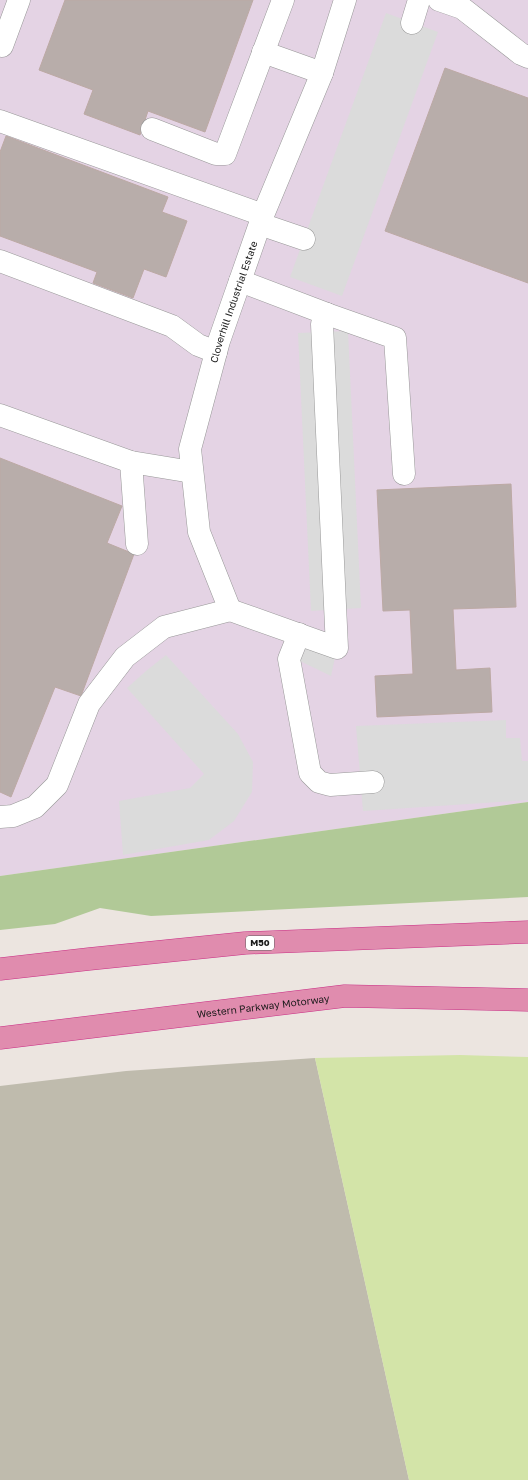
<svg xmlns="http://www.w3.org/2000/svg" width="528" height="1480" font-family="'Golos Text',sans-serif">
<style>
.industrial{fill:#e4d3e4}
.construction{fill:#bfbbad}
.grass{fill:#d3e4a8}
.forest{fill:#b1c997}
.parking{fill:#dbdbdb}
.building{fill:#b8adaa;stroke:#bca9a4}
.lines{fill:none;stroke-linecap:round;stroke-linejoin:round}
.minor-casing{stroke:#989898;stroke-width:23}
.highway-casing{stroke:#c92e85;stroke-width:23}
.minor{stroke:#fff;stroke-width:22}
.highway{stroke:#e08cae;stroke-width:22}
.labels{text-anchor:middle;stroke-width:3.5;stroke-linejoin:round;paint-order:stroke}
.shield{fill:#fff;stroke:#5f5f5f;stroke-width:1}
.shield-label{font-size:9px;font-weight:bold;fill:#1b1b1b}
.street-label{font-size:10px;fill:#1b1b1b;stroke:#fff}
</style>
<rect width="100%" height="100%" fill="#ece5e0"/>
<!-- industrial -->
<path class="industrial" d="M 0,0 L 528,0 L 528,802 L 0,876 Z"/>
<!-- construction -->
<path class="construction" d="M 315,1058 L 409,1480 L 0,1480 L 0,1086 L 126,1071 Z"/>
<!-- grass -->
<path class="grass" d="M 460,1055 L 528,1057 L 528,1480 L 409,1480 L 315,1058 Z"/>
<!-- forest -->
<path class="forest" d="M 528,802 L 528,897 L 151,916 L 100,908 L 55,924 L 0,930 L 0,876 Z"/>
<!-- parking -->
<path class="parking" d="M 386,13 L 438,32 L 342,296 L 290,277 Z
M 348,331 L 361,608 L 311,611 L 298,333 Z
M 310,638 L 337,648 L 331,676 L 300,661 Z
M 166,655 L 238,734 L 253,762 L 252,792 L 234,821 L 209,840 L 123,855 L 119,801 L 190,788 L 204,774 L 127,688 L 146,671 Z
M 506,720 L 506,738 L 520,738 L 522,761 L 528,761 L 528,800 L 363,811 L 356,726 Z"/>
<!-- building -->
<path class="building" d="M 65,0 L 253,0 L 205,132 L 148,111 L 140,135 L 84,114 L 93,90 L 39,70 Z
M 445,68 L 528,98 L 528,283 L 385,231 Z
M 6,136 L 168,197 L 162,212 L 187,221 L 166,277 L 144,269 L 133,298 L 93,283 L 97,272 L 0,236 L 0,152 Z
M 0,458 L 122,506 L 107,543 L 134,554 L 81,696 L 55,687 L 11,797 L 0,792 Z
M 511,484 L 516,607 L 453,609 L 456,670 L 490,668 L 492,712 L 377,717 L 375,676 L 413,674 L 410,610 L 383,611 L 377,490 Z"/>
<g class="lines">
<!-- minor casing -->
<g class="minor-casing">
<g id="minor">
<path d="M 439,0 L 462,8 L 521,54 L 528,57"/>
<path d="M 412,23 L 419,0"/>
<path d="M 2,46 L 19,0"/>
<path d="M 263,52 L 322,73"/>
<path d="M 0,121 L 263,215"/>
<path d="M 152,129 L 216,154 L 225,154 L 283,0"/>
<path d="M 260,224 L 304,239"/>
<path d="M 0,261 L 172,326 L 198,345 L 216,352"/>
<path d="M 240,281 L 327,314 L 395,338 L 404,474"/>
<path d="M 0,415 L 131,462 L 192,472"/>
<path d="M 131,462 L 137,544"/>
<path id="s1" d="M 230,610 L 199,532 L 190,449 L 219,341 L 240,281 L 263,215 L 322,73 L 345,0"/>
<path d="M 299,634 L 289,659 L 310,773 L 319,782 L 330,785 L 373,782"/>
<path d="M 0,817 L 13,816 L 35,807 L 57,785 L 89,704 L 125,657 L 164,627 L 230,610 L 337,648 L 322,324 L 327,314"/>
</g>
</g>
<!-- highway casing -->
<g class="highway-casing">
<g id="highway">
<path d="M 0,969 L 89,959 L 245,943 L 528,932"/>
<path id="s2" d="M 0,1038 L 345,996 L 528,1000"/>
</g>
</g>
<!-- minor -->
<use href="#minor" class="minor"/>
<!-- highway -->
<use href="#highway" class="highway"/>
</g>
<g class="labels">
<!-- shield labels -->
<rect class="shield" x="246" y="936" width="28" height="14" rx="3"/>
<g class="shield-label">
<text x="260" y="946">M50</text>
</g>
<!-- street labels -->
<g class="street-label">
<text dy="4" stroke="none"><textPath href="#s1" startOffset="321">Cloverhill Industrial Estate</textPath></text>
<text dy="4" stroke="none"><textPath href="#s2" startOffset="265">Western Parkway Motorway</textPath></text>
</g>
</g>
</svg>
